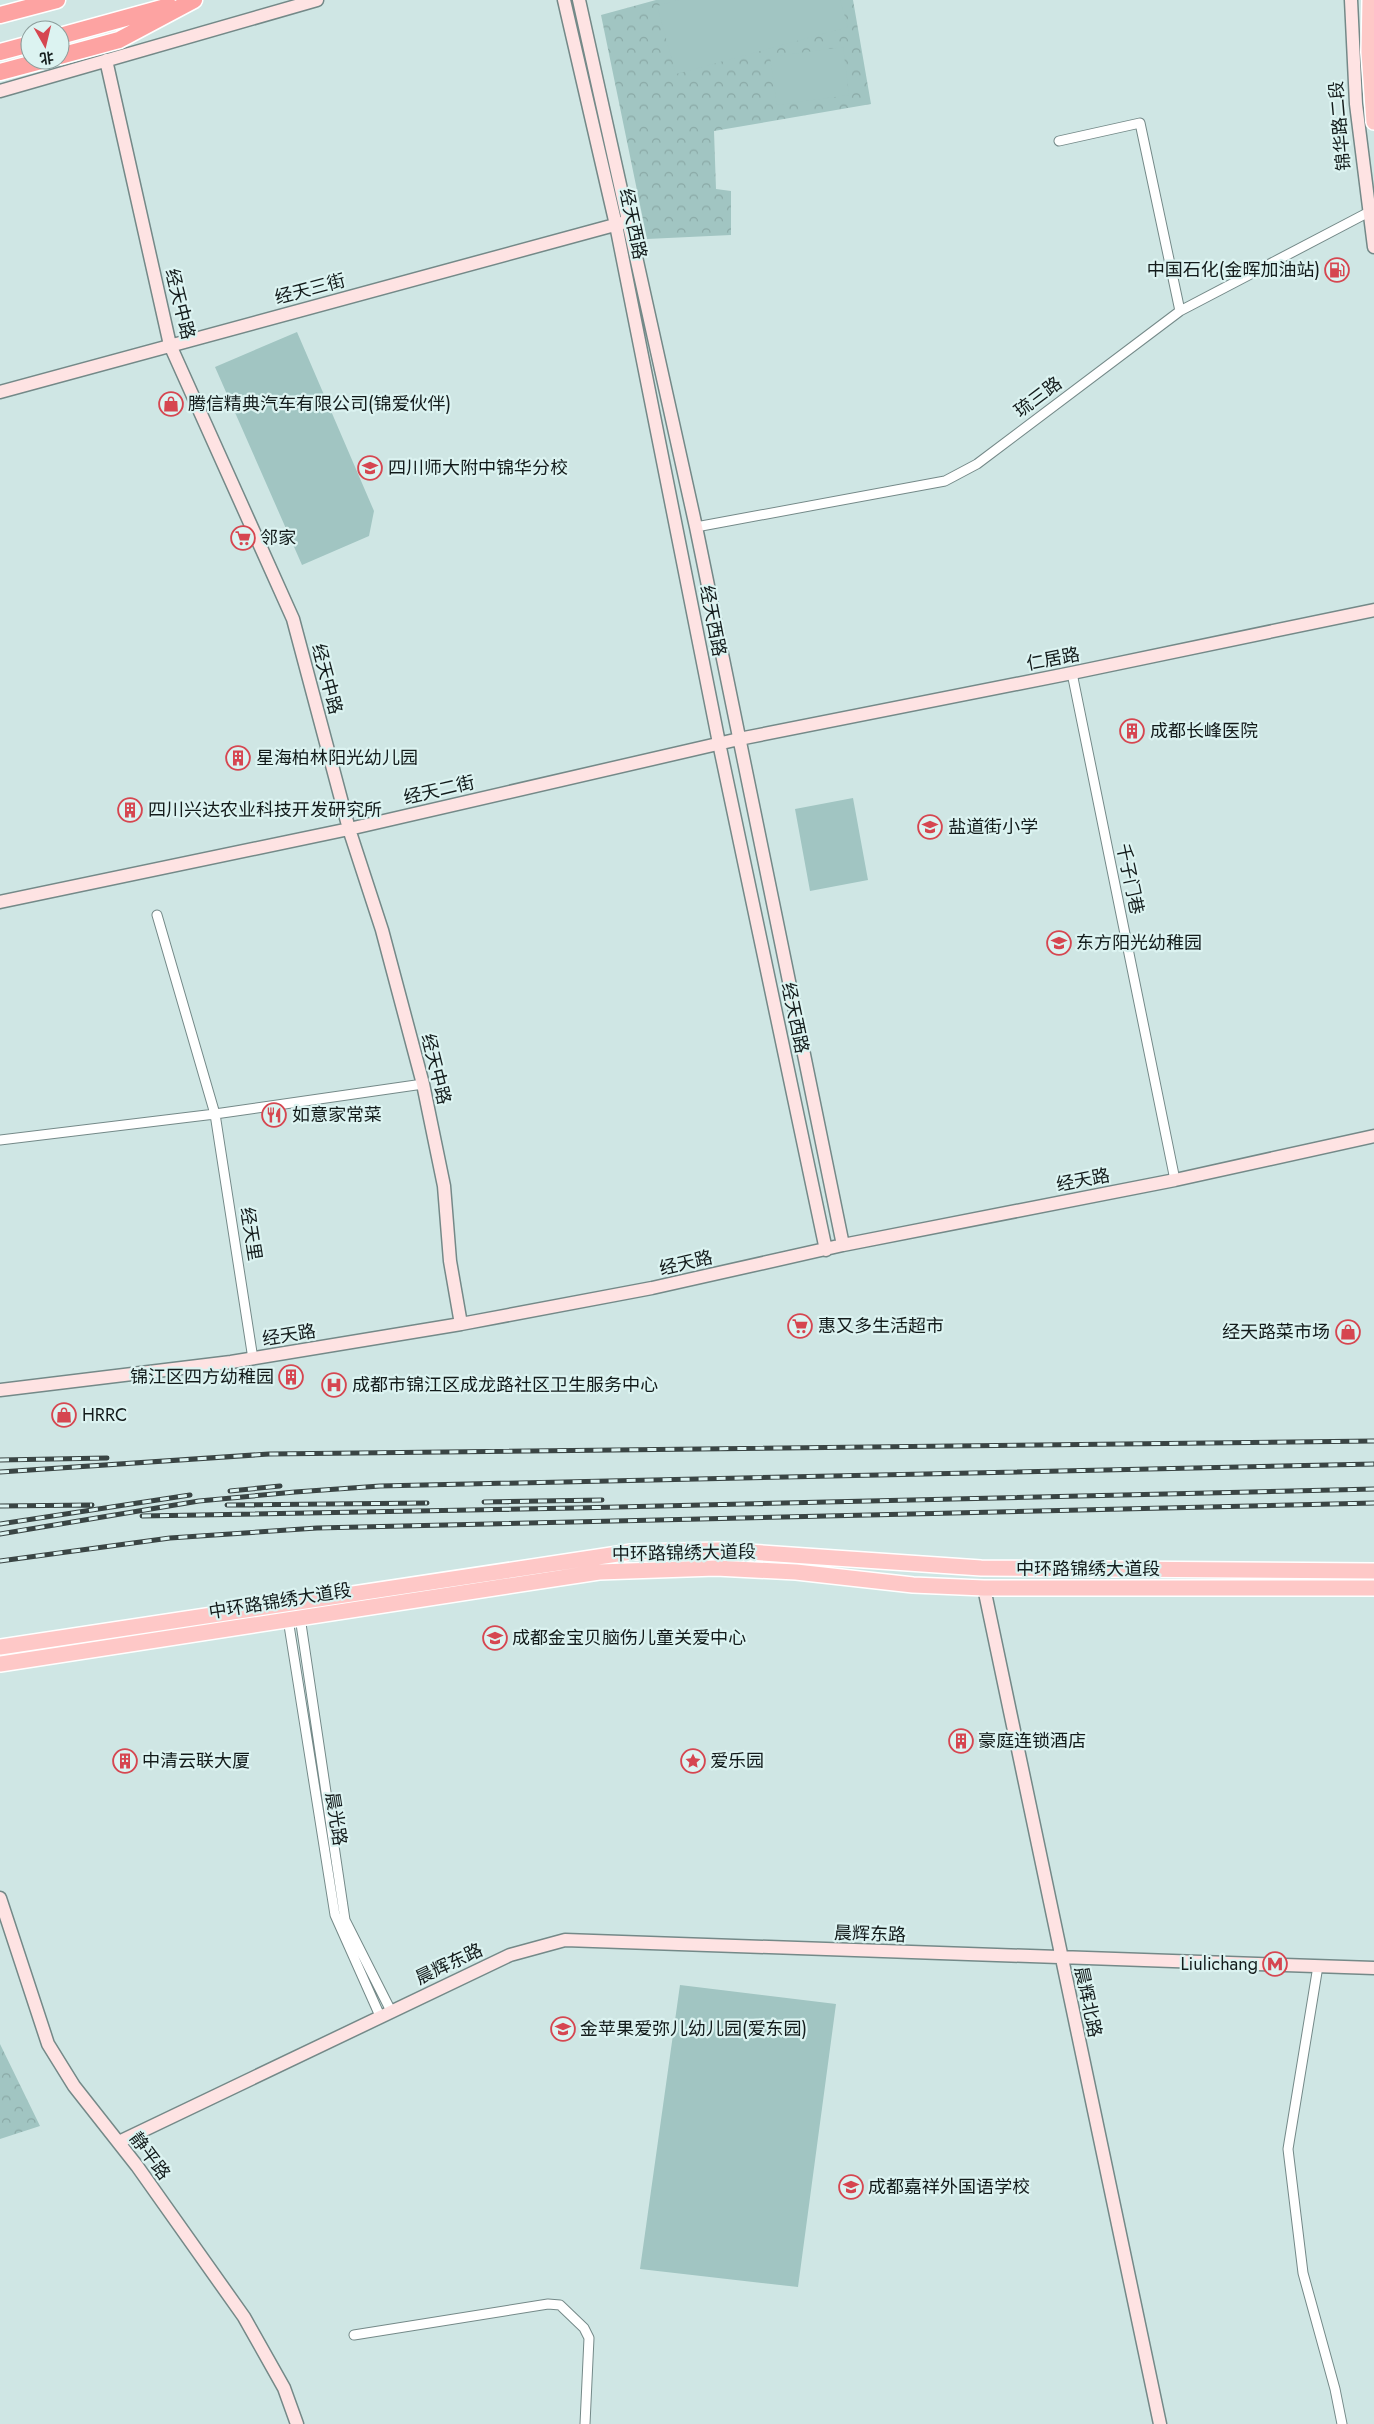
<svg xmlns="http://www.w3.org/2000/svg" width="1374" height="2424" font-family="Jost,'Noto Sans SC',sans-serif">
<style>
.park{fill:url(#park-crowns)}
.pitch{fill:#a1c5c2}
.lines{fill:none;stroke-linecap:round;stroke-linejoin:round}
.street-casing{stroke:#748988;stroke-width:11}
.secondary-casing{stroke:#748988;stroke-width:15}
.primary-casing{stroke:#fff;stroke-width:18}
.highway-casing{stroke:#fff;stroke-width:19}
.street{stroke:#fff;stroke-width:9}
.secondary{stroke:#fee3e3;stroke-width:12}
.primary{stroke:#fec8c7;stroke-width:15}
.highway{stroke:#fda3a2;stroke-width:16}
.rail-casing{stroke:#3a4544;stroke-width:5}
.rail{stroke:#dcf3f1;stroke-width:3;stroke-dasharray:9;stroke-linecap:butt}
.labels{text-anchor:middle;stroke-width:4.5;stroke-linejoin:round;paint-order:stroke}
.street-label{font-size:18px;fill:#131b1b;stroke:#dcf3f1}
.poi-label{font-size:18px;fill:#131b1b;stroke:#dcf3f1;text-anchor:start}
</style>
<defs>
<pattern id="park-crowns" width="20" height="18" patternUnits="userSpaceOnUse" patternTransform="scale(1.25)"><rect width="20" height="18" fill="#a1c5c2"/><path d="M2 6a3 3 0 1 1 6 0M12 15a3 3 0 1 1 6 0" fill="none" stroke="#8aa9a6"/></pattern>
</defs>
<rect width="100%" height="100%" fill="#cfe6e4"/>
<!-- park -->
<path class="park" d="M 656,0 L 853,0 L 871,104 L 714,131 L 716,189 L 731,191 L 731,235 L 647,239 L 601,15 Z
M 0,2044 L 40,2126 L 0,2139 Z"/>
<!-- pitch -->
<path class="pitch" d="M 679,0 L 840,0 L 848,27 L 676,74 L 657,6 Z
M 843,47 L 849,95 L 777,105 L 770,57 Z
M 297,332 L 374,511 L 369,536 L 302,565 L 215,367 Z
M 853,798 L 868,880 L 810,891 L 795,809 Z
M 680,1985 L 836,2004 L 798,2287 L 640,2269 Z"/>
<g class="lines">
<!-- street casing -->
<g class="street-casing">
<path id="street" d="M 1059,141 L 1140,123 L 1180,311
M 696,527 L 945,481 L 977,464 L 1180,311 L 1369,212
M 1072,673 L 1175,1180
M 157,915 L 215,1114 L 253,1359
M 0,1140 L 215,1114 L 423,1084
M 300,1617 L 345,1920 L 391,2011
M 288,1619 L 335,1915 L 380,2016
M 1318,1966 L 1288,2149 L 1303,2273 L 1335,2389 L 1342,2424
M 354,2335 L 548,2304 L 560,2305 L 584,2328 L 589,2338 L 585,2424"/>
</g>
<!-- secondary casing -->
<g class="secondary-casing">
<path id="secondary" d="M 564,0 L 616,225 L 719,743 L 826,1250
M 579,0 L 696,527 L 843,1245
M 1351,0 L 1356,104 L 1374,247
M 106,60 L 170,345 L 293,619 L 349,829 L 382,930 L 423,1084 L 444,1186 L 450,1261 L 461,1324
M 0,91 L 317,0
M 0,392 L 622,223
M 0,902 L 349,829 L 739,739 L 1072,673 L 1374,610
M 0,1390 L 231,1362 L 461,1324 L 652,1288 L 843,1245 L 1175,1180 L 1374,1136
M 984,1588 L 1160,2424
M 0,1898 L 48,2044 L 74,2086 L 137,2166 L 244,2317 L 284,2388 L 297,2424
M 119,2142 L 510,1955 L 565,1940 L 1374,1968"/>
</g>
<!-- primary casing -->
<g class="primary-casing">
<path id="primary" d="M 1370,0 L 1369,52 L 1374,122
M 0,1647 L 631,1552 L 719,1550 L 981,1568 L 1374,1571
M 0,1664 L 599,1572 L 716,1568 L 796,1572 L 913,1585 L 984,1588 L 1374,1588"/>
</g>
<!-- highway casing -->
<g class="highway-casing">
<path id="highway" d="M 0,15 L 57,0
M 60,36 L 169,6
M 0,52 L 30,44
M 60,56 L 119,40 L 194,0
M 0,72 L 45,60"/>
</g>
<!-- street -->
<use href="#street" class="street"/>
<!-- secondary -->
<use href="#secondary" class="secondary"/>
<!-- primary -->
<use href="#primary" class="primary"/>
<!-- highway -->
<use href="#highway" class="highway"/>
<!-- rail casing -->
<g class="rail-casing">
<path id="rail" d="M 0,1460 L 107,1458
M 0,1472 L 269,1454 L 1374,1441
M 230,1491 L 280,1486
M 484,1502 L 602,1500
M 227,1505 L 427,1503
M 0,1506 L 92,1505
M 142,1516 L 576,1508 L 1374,1489
M 0,1524 L 190,1495
M 0,1534 L 199,1501 L 295,1492 L 380,1486 L 1374,1464
M 0,1561 L 170,1538 L 317,1528 L 1374,1503"/>
</g>
<!-- rail -->
<use href="#rail" class="rail"/>
</g>
<!-- icons -->
<defs>
<g id="fuel-ring" transform="scale(1.25)"><circle r="9.5" fill="#dcf3f1" stroke="#d64650" stroke-width="1.5"/><path d="M-5.5-6h7V0h2V4h1.3V-2.5L3-4.5l.8-.8L6-3V5H2.5V1h-1V6h-7ZM-4.2-4.7v3.2H.2V-4.7Z" fill="#d64650"/></g>
<g id="shop-ring" transform="scale(1.25)"><circle r="9.5" fill="#dcf3f1" stroke="#d64650" stroke-width="1.5"/><path d="M-5-2.5h2.3a2.7 3.5 0 0 1 5.4 0H5L5.5 6h-11ZM-1.5-2.5h3a1.5 2.3 0 0 0-3 0Z" fill="#d64650"/></g>
<g id="school-ring" transform="scale(1.25)"><circle r="9.5" fill="#dcf3f1" stroke="#d64650" stroke-width="1.5"/><path d="M0-5L7-2L0 1L-7-2ZM-4 1L0 2.5L4 1V4Q0 6-4 4Z" fill="#d64650"/></g>
<g id="supermarket-ring" transform="scale(1.25)"><circle r="9.5" fill="#dcf3f1" stroke="#d64650" stroke-width="1.5"/><path d="M-6-5.5h2.5l.6 2H6L4.5 2H-2.5L-4.4-4H-6ZM-1.5 3.2a1.3 1.3 0 1 0 .1 0ZM3 3.2a1.3 1.3 0 1 0 .1 0Z" fill="#d64650"/></g>
<g id="building-ring" transform="scale(1.25)"><circle r="9.5" fill="#dcf3f1" stroke="#d64650" stroke-width="1.5"/><path d="M-4-6H4V6H1V3H-1V6H-4ZM-2.5-4.3h1.7v1.8h-1.7ZM.8-4.3h1.7v1.8H.8ZM-2.5-1h1.7V.8h-1.7ZM.8-1h1.7V.8H.8Z" fill="#d64650"/></g>
<g id="restaurant-ring" transform="scale(1.25)"><circle r="9.5" fill="#dcf3f1" stroke="#d64650" stroke-width="1.5"/><path d="M-5-6h1v4h1v-4h1v4h1v-4h1v5L-1.5 .5V6h-2V.5L-5-1ZM5-6V6H3V1.5H1.5Q1.5-4 5-6Z" fill="#d64650"/></g>
<g id="hospital-ring" transform="scale(1.25)"><circle r="9.5" fill="#dcf3f1" stroke="#d64650" stroke-width="1.5"/><path d="M-5-5h3v3.5h4V-5h3V5h-3V1.5h-4V5h-3Z" fill="#d64650"/></g>
<g id="sight-ring" transform="scale(1.25)"><circle r="9.5" fill="#dcf3f1" stroke="#d64650" stroke-width="1.5"/><path d="M0-6L1.8-2.2L6-1.7L2.9 1.2L3.7 5.4L0 3.3L-3.7 5.4L-2.9 1.2L-6-1.7L-1.8-2.2Z" fill="#d64650"/></g>
<g id="metro-ring" transform="scale(1.25)"><circle r="9.5" fill="#dcf3f1" stroke="#d64650" stroke-width="1.5"/><path d="M-5.5 5V-5H-3L0 0L3-5H5.5V5H3V-.5L0 4L-3-.5V5Z" fill="#d64650"/></g>
</defs>
<g fill-rule="evenodd">
<use href="#fuel-ring" x="1337" y="270"/>
<use href="#shop-ring" x="171" y="404"/>
<use href="#school-ring" x="370" y="468"/>
<use href="#supermarket-ring" x="243" y="538"/>
<use href="#building-ring" x="1132" y="731"/>
<use href="#building-ring" x="238" y="758"/>
<use href="#building-ring" x="130" y="810"/>
<use href="#school-ring" x="930" y="827"/>
<use href="#school-ring" x="1059" y="943"/>
<use href="#restaurant-ring" x="274" y="1115"/>
<use href="#supermarket-ring" x="800" y="1326"/>
<use href="#shop-ring" x="1348" y="1332"/>
<use href="#building-ring" x="291" y="1377"/>
<use href="#hospital-ring" x="334" y="1385"/>
<use href="#shop-ring" x="64" y="1415"/>
<use href="#school-ring" x="495" y="1638"/>
<use href="#building-ring" x="961" y="1741"/>
<use href="#building-ring" x="125" y="1761"/>
<use href="#sight-ring" x="693" y="1761"/>
<use href="#metro-ring" x="1275" y="1964"/>
<use href="#school-ring" x="563" y="2029"/>
<use href="#school-ring" x="851" y="2187"/>
</g>
<g class="labels">
<!-- street labels -->
<g class="street-label">
<text transform="translate(1340 126) rotate(-95)" y="6">锦华路二段</text>
<text transform="translate(633 224) rotate(78)" y="6">经天西路</text>
<text transform="translate(310 289) rotate(-15)" y="6">经天三街</text>
<text transform="translate(180 304) rotate(76)" y="6">经天中路</text>
<text transform="translate(1038 397) rotate(-37)" y="6">琉三路</text>
<text transform="translate(713 621) rotate(79)" y="6">经天西路</text>
<text transform="translate(1053 659) rotate(-11)" y="6">仁居路</text>
<text transform="translate(327 679) rotate(75)" y="6">经天中路</text>
<text transform="translate(439 790) rotate(-13)" y="6">经天二街</text>
<text transform="translate(1130 879) rotate(78)" y="6">千子门巷</text>
<text transform="translate(795 1018) rotate(78)" y="6">经天西路</text>
<text transform="translate(436 1069) rotate(76)" y="6">经天中路</text>
<text transform="translate(1083 1180) rotate(-11)" y="6">经天路</text>
<text transform="translate(251 1234) rotate(81)" y="6">经天里</text>
<text transform="translate(686 1263) rotate(-13)" y="6">经天路</text>
<text transform="translate(289 1335) rotate(-9)" y="6">经天路</text>
<text transform="translate(684 1553) rotate(-1)" y="6">中环路锦绣大道段</text>
<text x="1088" y="1575">中环路锦绣大道段</text>
<text transform="translate(280 1601) rotate(-9)" y="6">中环路锦绣大道段</text>
<text transform="translate(336 1819) rotate(81)" y="6">晨光路</text>
<text transform="translate(870 1934) rotate(2)" y="6">晨辉东路</text>
<text transform="translate(449 1964) rotate(-25)" y="6">晨辉东路</text>
<text transform="translate(1088 2002) rotate(78)" y="6">晨辉北路</text>
<text transform="translate(150 2156) rotate(53)" y="6">静平路</text>
</g>
<!-- poi labels -->
<g class="poi-label">
<text x="1320" y="276" text-anchor="end">中国石化(金晖加油站)</text>
<text x="188" y="410">腾信精典汽车有限公司(锦爱伙伴)</text>
<text x="388" y="474">四川师大附中锦华分校</text>
<text x="260" y="544">邻家</text>
<text x="1150" y="737">成都长峰医院</text>
<text x="256" y="764">星海柏林阳光幼儿园</text>
<text x="148" y="816">四川兴达农业科技开发研究所</text>
<text x="948" y="833">盐道街小学</text>
<text x="1076" y="949">东方阳光幼稚园</text>
<text x="292" y="1121">如意家常菜</text>
<text x="818" y="1332">惠又多生活超市</text>
<text x="1330" y="1338" text-anchor="end">经天路菜市场</text>
<text x="274" y="1383" text-anchor="end">锦江区四方幼稚园</text>
<text x="352" y="1391">成都市锦江区成龙路社区卫生服务中心</text>
<text x="82" y="1421">HRRC</text>
<text x="512" y="1644">成都金宝贝脑伤儿童关爱中心</text>
<text x="978" y="1747">豪庭连锁酒店</text>
<text x="142" y="1767">中清云联大厦</text>
<text x="710" y="1767">爱乐园</text>
<text x="1258" y="1970" text-anchor="end">Liulichang</text>
<text x="580" y="2035">金苹果爱弥儿幼儿园(爱东园)</text>
<text x="868" y="2193">成都嘉祥外国语学校</text>
</g>
</g>
<!-- north arrow -->
<g transform="translate(45 45) rotate(172)"><circle r="24" fill="#dcf3f1" stroke="#8c9d9b"/>
<path d="M0-4L9 19L0 12L-9 19Z" fill="#d64650"/>
<text y="-8" font-size="14" font-weight="bold" text-anchor="middle" fill="#131b1b">北</text>
</g>
</svg>
